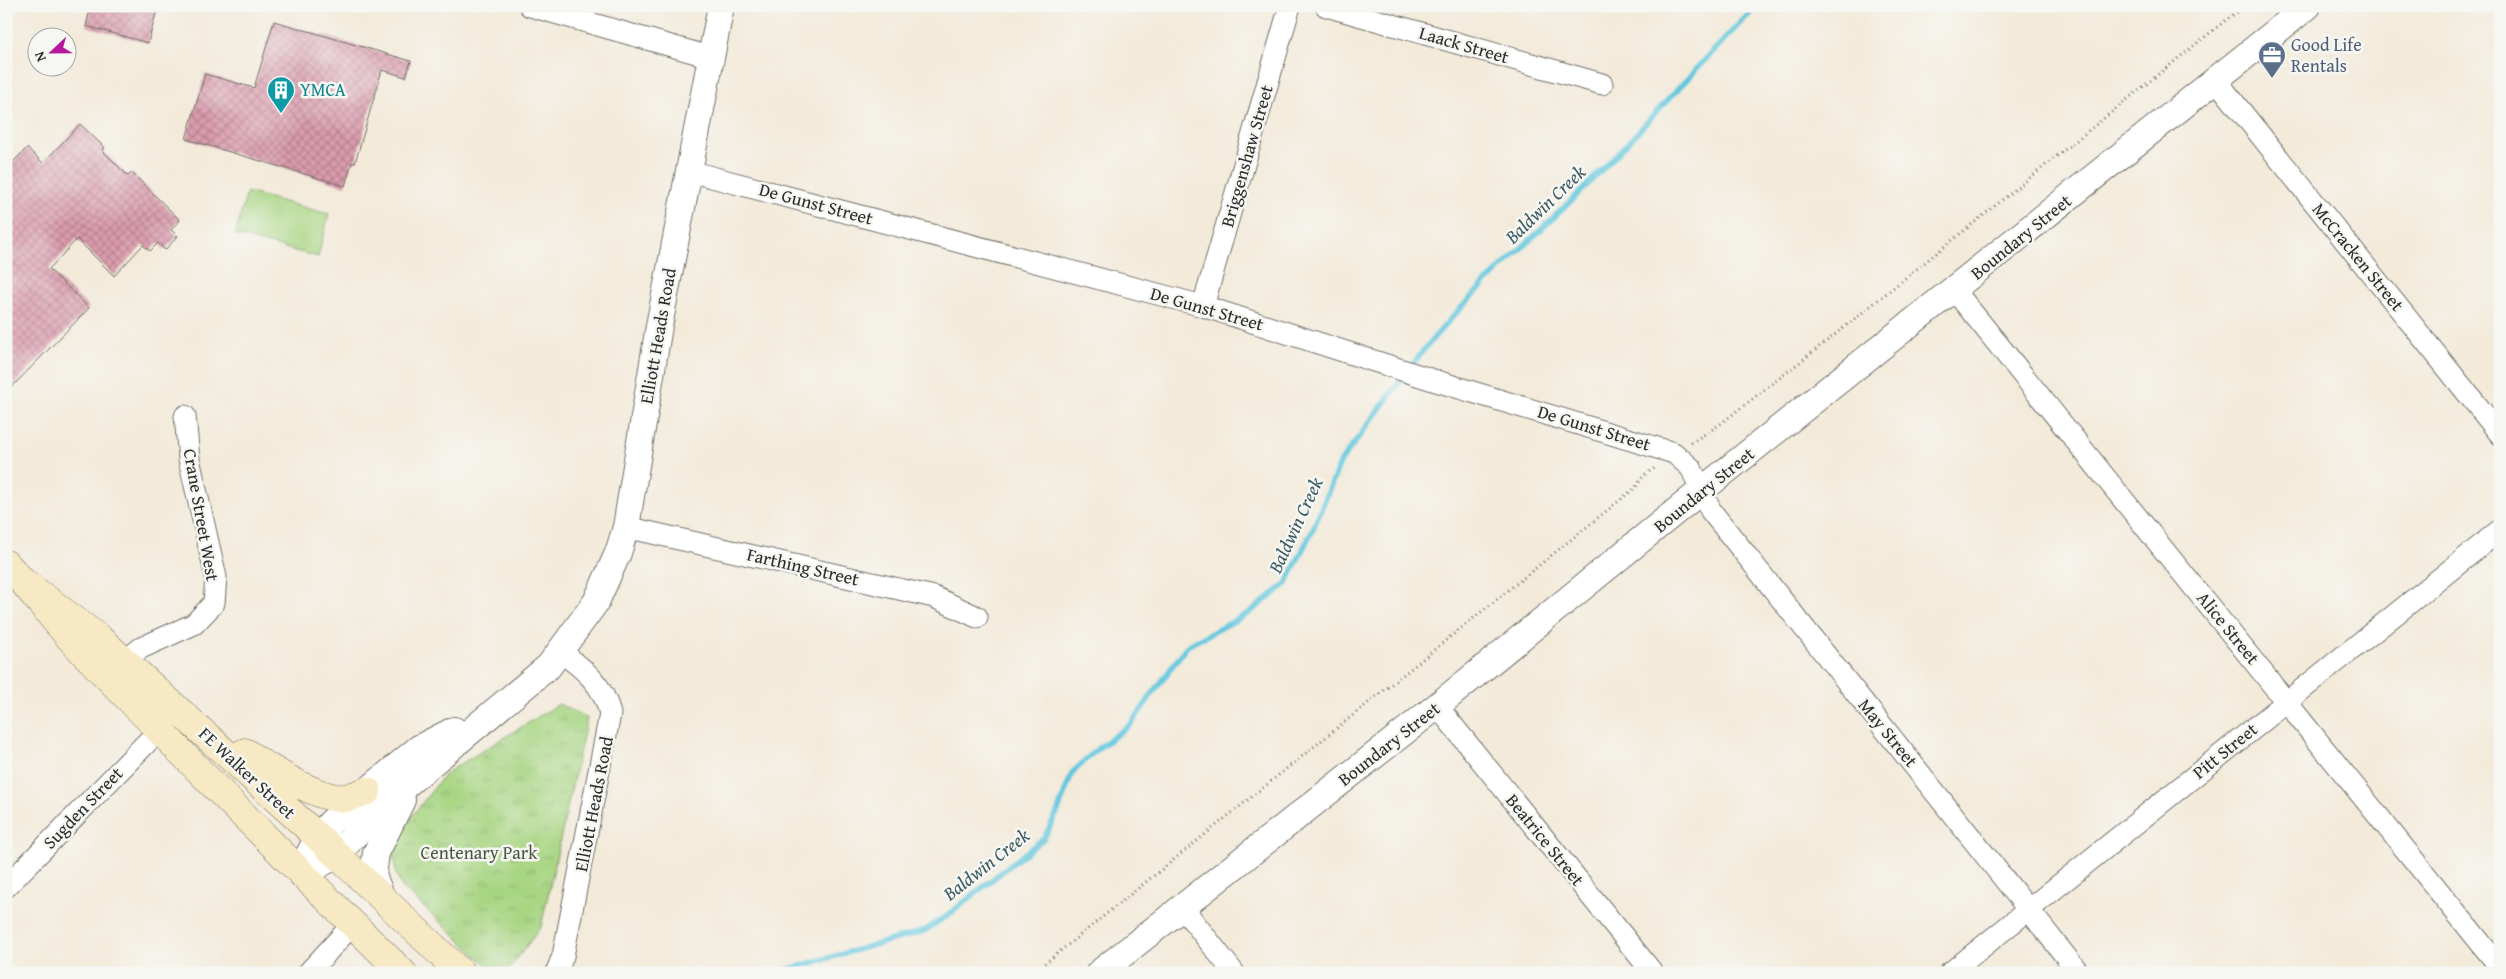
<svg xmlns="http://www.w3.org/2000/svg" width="2506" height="979" font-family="'Gentium Book Plus',serif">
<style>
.grass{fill:#a7d582;stroke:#698056}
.park{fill:url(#park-tufts);stroke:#698056}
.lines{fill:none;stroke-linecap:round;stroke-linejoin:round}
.stream{stroke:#61c7de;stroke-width:5.5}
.building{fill:url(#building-cross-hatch)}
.minor-casing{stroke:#716e68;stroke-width:23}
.tertiary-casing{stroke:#716e68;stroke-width:28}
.secondary-casing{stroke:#716e68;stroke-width:29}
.path{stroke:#716e68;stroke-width:3;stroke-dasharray:1 4;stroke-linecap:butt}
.minor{stroke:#fff;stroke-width:21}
.tertiary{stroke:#fff;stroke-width:26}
.secondary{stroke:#f7e9c3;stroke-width:28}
.labels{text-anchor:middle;stroke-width:5;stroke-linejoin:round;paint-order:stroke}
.street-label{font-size:18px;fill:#2b2b2b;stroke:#f6f6f2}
.service-label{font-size:18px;fill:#4e5e75;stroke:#f6f6f2;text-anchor:start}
.culture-label{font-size:18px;fill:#0d838f;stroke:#f6f6f2;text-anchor:start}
.park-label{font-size:18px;fill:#4a5641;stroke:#f6f6f2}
.water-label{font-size:19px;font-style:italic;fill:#3b5a61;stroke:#f6f6f2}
</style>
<defs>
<pattern id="park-tufts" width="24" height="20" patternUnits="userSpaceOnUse" patternTransform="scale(1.25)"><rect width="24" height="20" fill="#a7d582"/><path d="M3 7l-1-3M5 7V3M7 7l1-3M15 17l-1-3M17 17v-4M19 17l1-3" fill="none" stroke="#90b770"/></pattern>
<pattern id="building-cross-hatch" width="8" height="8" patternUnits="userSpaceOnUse" patternTransform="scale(1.25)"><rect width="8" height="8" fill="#db9bae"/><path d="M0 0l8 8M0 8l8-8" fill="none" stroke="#b27f8e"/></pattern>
</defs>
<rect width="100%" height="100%" fill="#f6f6f2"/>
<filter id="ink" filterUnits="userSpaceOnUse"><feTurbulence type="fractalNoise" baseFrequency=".02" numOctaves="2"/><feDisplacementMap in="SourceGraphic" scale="10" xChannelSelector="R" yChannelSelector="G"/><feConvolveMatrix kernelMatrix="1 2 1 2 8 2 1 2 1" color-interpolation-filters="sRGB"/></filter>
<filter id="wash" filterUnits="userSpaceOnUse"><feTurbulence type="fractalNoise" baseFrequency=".0096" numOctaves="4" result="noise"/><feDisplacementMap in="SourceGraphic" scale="20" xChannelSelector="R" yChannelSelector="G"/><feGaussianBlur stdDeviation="1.12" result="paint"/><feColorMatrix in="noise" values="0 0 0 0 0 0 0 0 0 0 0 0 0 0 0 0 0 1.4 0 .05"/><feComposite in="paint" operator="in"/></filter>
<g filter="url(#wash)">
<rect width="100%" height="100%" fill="#f3ead9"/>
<!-- grass -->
<path class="grass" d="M 247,192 L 329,214 L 318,257 L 235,235 Z"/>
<!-- park -->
<path class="park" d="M 559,704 L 587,718 L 541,927 L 506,973 L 495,973 L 402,887 L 396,874 L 393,854 L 407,822 L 446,773 Z"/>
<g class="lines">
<!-- stream -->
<path class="stream" d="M 1409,369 C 1462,298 1529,244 1590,182 C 1647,124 1700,63 1757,6
M 775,973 L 924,931 L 947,916 L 1044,838 L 1058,811 L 1072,773 L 1097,749 L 1130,725 L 1187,646 L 1249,613 L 1286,584 L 1312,531 L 1341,461 L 1404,376"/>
</g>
<g id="blocks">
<!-- building -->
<path class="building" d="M 91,6 L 158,6 L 148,43 L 86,26 Z
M 274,21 L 411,61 L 406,77 L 382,70 L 355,163 L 352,162 L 345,186 L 186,139 L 205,74 L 254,88 Z
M 80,124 L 105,148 L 102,150 L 128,176 L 132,173 L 180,220 L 171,230 L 178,236 L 165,250 L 158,243 L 150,251 L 143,245 L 114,276 L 77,239 L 49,269 L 89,308 L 6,393 L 6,169 L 27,148 L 43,163 Z"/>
</g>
</g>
<g filter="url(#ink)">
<use href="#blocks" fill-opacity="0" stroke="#716e68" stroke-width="1"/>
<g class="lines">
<!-- minor casing -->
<g class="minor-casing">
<path id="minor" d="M 530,6 L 710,57
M 1326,6 L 1602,84
M 2216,80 L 2500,434
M 689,171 L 1203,306 L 1433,380 L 1674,453 L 1691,468 L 1711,511 L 2079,973
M 1955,291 L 2500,967
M 1203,306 L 1290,6
M 626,527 L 934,597 L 977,617
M 114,669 L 141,648 L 194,624 L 214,603 L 216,577 L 189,459 L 185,416
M 1437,706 L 1653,973
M 6,887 L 160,729
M 1182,907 L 1234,973
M 308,973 L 353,924
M 556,973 L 563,956 L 610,714 C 604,685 583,668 561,652
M 1950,973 L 2500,530"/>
</g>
<!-- tertiary casing -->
<g class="tertiary-casing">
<path id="tertiary" d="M 308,856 L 318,837 L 331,822 L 367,791 L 419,748 L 454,730
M 302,875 L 336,855 L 389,799 L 549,666 L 596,602 L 618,553 L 626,527 L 659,326 L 721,6
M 382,898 L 373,875 L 376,853 L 402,800
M 1099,973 L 1437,706 L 1702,490 L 2308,6"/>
</g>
<!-- secondary casing -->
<g class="secondary-casing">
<path id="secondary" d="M 6,564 C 35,592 57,627 86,655 C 190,762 296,869 403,973
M 25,583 L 100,639 L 318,837 L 461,973
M 245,752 C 265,766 320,801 345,798 C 352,797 360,793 367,791"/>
</g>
<!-- path -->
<path class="path" d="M 1691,443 L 1719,425 L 1832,337 L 2226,20 L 2246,6
M 1033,973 L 1635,488 L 1644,475 L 1655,468"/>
<!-- minor -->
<use href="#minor" class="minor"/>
<!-- tertiary -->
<use href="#tertiary" class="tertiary"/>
<!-- secondary -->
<use href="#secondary" class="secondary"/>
</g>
</g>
<!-- icons -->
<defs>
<g id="office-pin" transform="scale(1.4375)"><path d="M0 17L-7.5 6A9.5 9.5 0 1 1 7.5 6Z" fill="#5c6f8a" stroke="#f6f6f2"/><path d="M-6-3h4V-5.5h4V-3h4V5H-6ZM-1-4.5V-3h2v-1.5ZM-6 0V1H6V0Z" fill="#fff"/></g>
<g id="building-pin" transform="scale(1.4375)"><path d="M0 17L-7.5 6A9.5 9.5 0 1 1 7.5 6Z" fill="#0f9aa8" stroke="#f6f6f2"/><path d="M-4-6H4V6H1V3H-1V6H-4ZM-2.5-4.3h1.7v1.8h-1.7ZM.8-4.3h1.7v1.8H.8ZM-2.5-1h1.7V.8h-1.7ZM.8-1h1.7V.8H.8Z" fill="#fff"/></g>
</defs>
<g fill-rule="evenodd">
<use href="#office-pin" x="2272" y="55"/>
<use href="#building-pin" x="281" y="90"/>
</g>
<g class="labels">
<!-- street labels -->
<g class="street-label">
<text transform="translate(1464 45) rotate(16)" y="6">Laack Street</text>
<text transform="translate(1247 156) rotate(-74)" y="6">Briggenshaw Street</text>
<text transform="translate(816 204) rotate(15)" y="6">De Gunst Street</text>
<text transform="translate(2021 237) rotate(-39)" y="6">Boundary Street</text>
<text transform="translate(2358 257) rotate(51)" y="6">McCracken Street</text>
<text transform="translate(1207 309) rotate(16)" y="6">De Gunst Street</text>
<text transform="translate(658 336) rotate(-80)" y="6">Elliott Heads Road</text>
<text transform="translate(1594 428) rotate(17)" y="6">De Gunst Street</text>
<text transform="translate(1704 490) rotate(-39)" y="6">Boundary Street</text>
<text transform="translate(201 515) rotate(80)" y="6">Crane Street West</text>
<text transform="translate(803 567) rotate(13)" y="6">Farthing Street</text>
<text transform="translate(2228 628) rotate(51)" y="6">Alice Street</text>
<text transform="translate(1888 733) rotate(51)" y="6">May Street</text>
<text transform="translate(1389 744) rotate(-38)" y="6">Boundary Street</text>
<text transform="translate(2225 751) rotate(-39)" y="6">Pitt Street</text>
<text transform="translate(247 773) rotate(43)" y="6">FE Walker Street</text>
<text transform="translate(594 804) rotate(-79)" y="6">Elliott Heads Road</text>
<text transform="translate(83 808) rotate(-46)" y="6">Sugden Street</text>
<text transform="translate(1545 840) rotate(51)" y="6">Beatrice Street</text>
</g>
<!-- service labels -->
<g class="service-label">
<text x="2291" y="51">Good Life<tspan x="2291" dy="21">Rentals</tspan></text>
</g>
<!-- culture labels -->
<g class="culture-label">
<text x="300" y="96">YMCA</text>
</g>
<!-- park labels -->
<g class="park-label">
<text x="479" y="859">Centenary Park</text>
</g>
<!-- water labels -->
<g class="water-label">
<text transform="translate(1545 204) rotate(-44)" y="7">Baldwin Creek</text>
<text transform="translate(1295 525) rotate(-65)" y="7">Baldwin Creek</text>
<text transform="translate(986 864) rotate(-38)" y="7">Baldwin Creek</text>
</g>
</g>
<!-- margin -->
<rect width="2506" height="979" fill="none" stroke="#f6f6f2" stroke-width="25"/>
<!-- north arrow -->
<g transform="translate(52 52) rotate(248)"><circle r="24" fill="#f6f6f2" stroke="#a5a5a2"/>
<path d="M0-4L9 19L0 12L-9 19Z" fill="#b5179e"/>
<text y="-8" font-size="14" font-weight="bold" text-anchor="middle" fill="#2b2b2b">N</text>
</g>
</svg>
